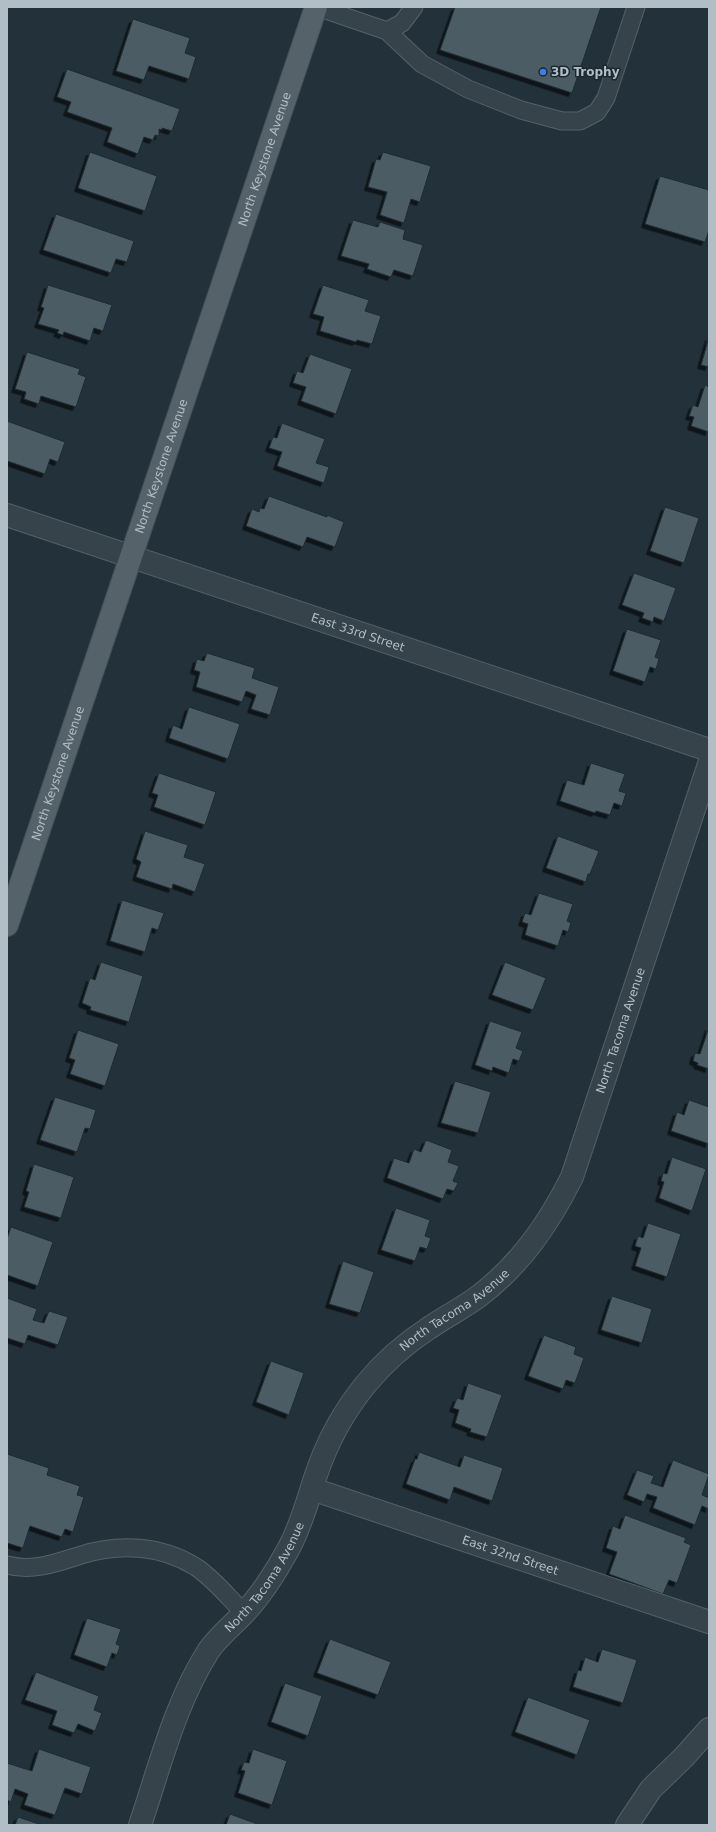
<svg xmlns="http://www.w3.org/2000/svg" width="716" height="1832" font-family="'DejaVu Sans',sans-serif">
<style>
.building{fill:#4c5c65;stroke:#1e2a31;filter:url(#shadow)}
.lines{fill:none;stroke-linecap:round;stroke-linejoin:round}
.service-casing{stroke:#556168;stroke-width:19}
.minor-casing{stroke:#556168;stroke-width:24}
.primary-casing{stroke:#434f56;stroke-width:24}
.service{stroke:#37434a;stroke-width:17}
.minor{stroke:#37434a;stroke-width:22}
.primary{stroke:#55626a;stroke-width:22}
.shop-dot{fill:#3f7fe0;stroke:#1c282f;stroke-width:1.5}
.labels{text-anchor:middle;stroke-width:3;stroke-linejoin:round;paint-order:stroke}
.poi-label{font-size:12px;font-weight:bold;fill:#b2bec6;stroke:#1c282f;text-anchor:start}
.street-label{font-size:12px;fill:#b2bec6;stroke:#1c282f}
</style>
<defs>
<filter id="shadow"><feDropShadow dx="-3.5" dy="3.5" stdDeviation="0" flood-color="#0009"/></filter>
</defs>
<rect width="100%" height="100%" fill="#23323a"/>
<!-- building -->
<path class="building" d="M 455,7 L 601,7 L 572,93 L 440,50 Z
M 133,19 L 190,38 L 185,53 L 196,57 L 189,79 L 149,66 L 144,80 L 116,71 Z
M 67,69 L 180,109 L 172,131 L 162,128 L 162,130 L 159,129 L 159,136 L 155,135 L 153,140 L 144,137 L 138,154 L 107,142 L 112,128 L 67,112 L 71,102 L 57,97 Z
M 90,152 L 157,176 L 145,211 L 78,188 Z
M 383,152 L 431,166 L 420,202 L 411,199 L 404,223 L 380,215 L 387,192 L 368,187 L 376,159 L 380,160 Z
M 660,176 L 709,190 L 709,230 L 705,242 L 645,224 Z
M 56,214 L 134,241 L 127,262 L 116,259 L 111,273 L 43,250 Z
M 353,220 L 378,227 L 380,222 L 405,230 L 403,239 L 423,245 L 413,276 L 394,270 L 391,277 L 367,269 L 369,264 L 341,256 Z
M 48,285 L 112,305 L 103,331 L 94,328 L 90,341 L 64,332 L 63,335 L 57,333 L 59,330 L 38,324 L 44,308 L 41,307 Z
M 323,285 L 369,300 L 365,311 L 381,316 L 372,344 L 357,340 L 356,342 L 320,331 L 324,317 L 313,314 Z
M 709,337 L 709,367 L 701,365 Z
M 27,352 L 80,369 L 78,374 L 86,377 L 76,407 L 41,396 L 39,404 L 24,399 L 26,392 L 15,389 Z
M 310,354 L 352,369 L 336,414 L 301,401 L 306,387 L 293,383 L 297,371 L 303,373 Z
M 705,385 L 709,387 L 709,432 L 691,426 L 694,417 L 689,416 L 693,405 L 698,407 Z
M 7,421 L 65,442 L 58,462 L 50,459 L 45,474 L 7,461 Z
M 282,423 L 325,439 L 316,463 L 329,467 L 324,483 L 277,466 L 282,452 L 269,448 L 273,437 L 277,438 Z
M 269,496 L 327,517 L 327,515 L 344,522 L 335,547 L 307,537 L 303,547 L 246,526 L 252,509 L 259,512 L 260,508 L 264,509 Z
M 665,507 L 699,518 L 684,563 L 650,551 Z
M 634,573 L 676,588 L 664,621 L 654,617 L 653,622 L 642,618 L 644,613 L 622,605 Z
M 627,629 L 661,640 L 655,657 L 659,659 L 656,669 L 650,667 L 645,682 L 613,671 Z
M 207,653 L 255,668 L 252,678 L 279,687 L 270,715 L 251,709 L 256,695 L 246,691 L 242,702 L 196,687 L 200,672 L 194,670 L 197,659 L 204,661 Z
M 189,707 L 240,724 L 228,759 L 169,738 L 173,725 L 182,729 Z
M 591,763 L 625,774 L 619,791 L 626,793 L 622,806 L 614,803 L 610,815 L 596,811 L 595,813 L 560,801 L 567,780 L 584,785 Z
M 159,773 L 216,792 L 205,825 L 154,807 L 158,795 L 152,793 Z
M 145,831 L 188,845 L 184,857 L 205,864 L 195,892 L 173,884 L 172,889 L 136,877 L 141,862 L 136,859 Z
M 558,836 L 599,851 L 590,874 L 588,874 L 586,882 L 546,868 Z
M 539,893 L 573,904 L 567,921 L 571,923 L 568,932 L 563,930 L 558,946 L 525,935 L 528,924 L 522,922 L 525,913 L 531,915 Z
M 122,900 L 164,913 L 158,930 L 152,928 L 145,952 L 110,941 Z
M 101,962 L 143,976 L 129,1022 L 90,1010 L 91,1007 L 82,1003 L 90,978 L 95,980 Z
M 505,962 L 546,978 L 533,1010 L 492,995 Z
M 490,1021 L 522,1032 L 516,1048 L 523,1051 L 519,1061 L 513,1059 L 509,1073 L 493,1067 L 492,1071 L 475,1065 Z
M 709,1027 L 709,1069 L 697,1065 L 698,1063 L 693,1061 L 695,1053 L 700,1054 Z
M 78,1030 L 119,1044 L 105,1086 L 70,1074 L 75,1060 L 69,1058 Z
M 455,1081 L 491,1092 L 478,1133 L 441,1123 Z
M 55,1097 L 96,1110 L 90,1129 L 85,1128 L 77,1152 L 40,1140 Z
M 689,1100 L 709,1107 L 709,1144 L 671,1131 L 677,1112 L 684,1115 Z
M 426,1140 L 452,1150 L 448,1162 L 459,1166 L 453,1181 L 458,1183 L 454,1191 L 447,1189 L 443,1199 L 387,1178 L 394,1158 L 409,1163 L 414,1149 L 421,1152 Z
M 672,1157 L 706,1169 L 692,1211 L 659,1198 L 664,1182 L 661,1181 L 663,1173 L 667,1174 Z
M 34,1164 L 74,1177 L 61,1218 L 24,1207 L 29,1192 L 26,1191 Z
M 396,1208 L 430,1220 L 425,1236 L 431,1238 L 427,1249 L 420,1247 L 415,1261 L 381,1250 Z
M 648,1223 L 681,1234 L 667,1277 L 635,1266 L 641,1248 L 635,1246 L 638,1236 L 643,1238 Z
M 11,1227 L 53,1242 L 38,1286 L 7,1275 L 7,1239 Z
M 343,1261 L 374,1272 L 360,1313 L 329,1304 Z
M 612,1296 L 652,1309 L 642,1343 L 601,1330 Z
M 7,1298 L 37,1309 L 33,1320 L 44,1323 L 49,1311 L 68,1317 L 58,1345 L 28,1335 L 25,1344 L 7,1338 Z
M 544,1335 L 576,1347 L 574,1354 L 584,1358 L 575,1383 L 566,1380 L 563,1389 L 528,1376 Z
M 271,1361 L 304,1373 L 289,1415 L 256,1402 Z
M 468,1383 L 502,1395 L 487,1437 L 470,1432 L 471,1429 L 455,1423 L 459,1410 L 453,1408 L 457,1398 L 463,1400 Z
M 419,1452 L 460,1467 L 464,1455 L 503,1468 L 492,1501 L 454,1487 L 450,1500 L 406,1484 L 415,1459 L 417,1459 Z
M 7,1454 L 49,1468 L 47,1475 L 80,1486 L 77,1495 L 84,1497 L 73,1532 L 65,1529 L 62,1537 L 30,1526 L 23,1548 L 7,1543 Z
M 673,1460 L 709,1474 L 702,1495 L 709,1498 L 709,1509 L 702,1506 L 695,1525 L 653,1508 L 657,1497 L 647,1494 L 644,1502 L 627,1495 L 637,1470 L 654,1476 L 651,1483 L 663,1487 Z
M 625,1515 L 686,1538 L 684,1542 L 691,1545 L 677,1583 L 669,1580 L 663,1594 L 609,1574 L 617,1552 L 606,1548 L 613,1526 L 620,1529 Z
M 87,1618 L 121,1629 L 116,1644 L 120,1646 L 117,1655 L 112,1653 L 107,1667 L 74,1655 Z
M 330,1639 L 391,1662 L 378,1695 L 317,1673 Z
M 602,1649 L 637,1660 L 623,1703 L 573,1687 L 578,1670 L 581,1671 L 585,1657 L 598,1662 Z
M 36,1672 L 99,1696 L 94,1710 L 102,1713 L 95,1731 L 78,1724 L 74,1733 L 52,1725 L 57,1711 L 25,1700 Z
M 285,1683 L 322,1696 L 308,1736 L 271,1722 Z
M 528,1697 L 590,1720 L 577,1755 L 515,1732 Z
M 39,1749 L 91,1767 L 82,1794 L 65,1788 L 55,1815 L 24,1805 L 28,1794 L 15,1789 L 11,1802 L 7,1800 L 7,1763 L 32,1771 Z
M 253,1749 L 287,1761 L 272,1805 L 238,1793 L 245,1771 L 241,1770 L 244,1762 L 249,1763 Z
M 230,1814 L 260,1825 L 226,1825 Z
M 18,1817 L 42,1825 L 15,1825 Z"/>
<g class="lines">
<!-- service casing -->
<g class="service-casing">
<path id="service" d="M 317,7 L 387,31 L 402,23 L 414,7
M 387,31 L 422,64 L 468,89 L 521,110 L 562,121 L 580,121 L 597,112 L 606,98 L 636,7
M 7,1565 C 33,1572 56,1563 81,1555 C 119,1543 161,1545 196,1567 C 214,1579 229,1598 244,1613"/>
</g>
<!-- minor casing -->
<g class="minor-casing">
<g id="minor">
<path id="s1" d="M 7,515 L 709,750"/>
<path id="s2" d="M 312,1489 L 709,1622"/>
<path id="s3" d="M 140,1825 C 160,1766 175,1703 209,1650 C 219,1636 233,1625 245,1612 C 263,1593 277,1570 290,1546 C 302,1523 308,1499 316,1475 C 327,1442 344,1411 366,1384 C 384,1362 406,1343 429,1328 C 445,1317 463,1308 479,1296 C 521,1264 549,1223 572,1177 L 709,764"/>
<path d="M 627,1825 L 651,1789 L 684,1757 L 709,1729"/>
</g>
</g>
<!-- primary casing -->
<g class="primary-casing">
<g id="primary">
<path id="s4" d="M 7,925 L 316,7"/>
</g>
</g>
<!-- service -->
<use href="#service" class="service"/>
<!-- minor -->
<use href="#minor" class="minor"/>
<!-- primary -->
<use href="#primary" class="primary"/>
</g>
<!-- markers -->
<circle class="shop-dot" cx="543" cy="72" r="4"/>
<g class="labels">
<!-- poi labels -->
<g class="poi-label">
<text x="551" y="76">3D Trophy</text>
</g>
<!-- street labels -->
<g class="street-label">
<text dy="4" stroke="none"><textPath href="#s4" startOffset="808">North Keystone Avenue</textPath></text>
<text dy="4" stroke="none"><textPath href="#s4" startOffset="484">North Keystone Avenue</textPath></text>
<text dy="4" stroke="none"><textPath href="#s1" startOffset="370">East 33rd Street</textPath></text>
<text dy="4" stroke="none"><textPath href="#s4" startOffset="160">North Keystone Avenue</textPath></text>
<text dy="4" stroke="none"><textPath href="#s3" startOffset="952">North Tacoma Avenue</textPath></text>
<text dy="4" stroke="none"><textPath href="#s3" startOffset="617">North Tacoma Avenue</textPath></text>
<text dy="4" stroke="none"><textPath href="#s2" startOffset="209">East 32nd Street</textPath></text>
<text dy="4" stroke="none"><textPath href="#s3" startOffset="281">North Tacoma Avenue</textPath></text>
</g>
</g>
<!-- border -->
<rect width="716" height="1832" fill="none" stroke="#b2bec6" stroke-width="16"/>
</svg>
